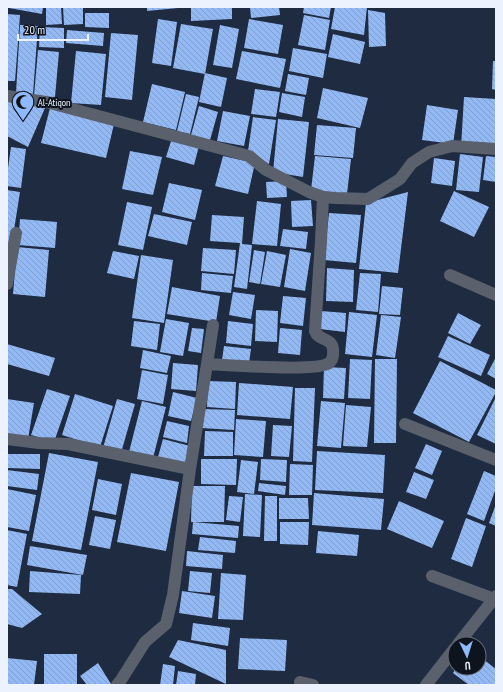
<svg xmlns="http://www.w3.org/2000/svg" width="503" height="692" font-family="'PT Sans Narrow',sans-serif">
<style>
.building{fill:url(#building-back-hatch)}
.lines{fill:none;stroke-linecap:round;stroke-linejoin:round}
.street{stroke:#5a616c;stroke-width:12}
.labels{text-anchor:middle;stroke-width:4;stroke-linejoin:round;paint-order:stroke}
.poi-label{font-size:10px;fill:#ecf3fe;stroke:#0e141d;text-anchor:start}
</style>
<defs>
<pattern id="building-back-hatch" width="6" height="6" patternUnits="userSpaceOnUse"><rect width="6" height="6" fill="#93b9f5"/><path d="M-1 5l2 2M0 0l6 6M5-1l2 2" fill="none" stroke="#809dcb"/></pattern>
</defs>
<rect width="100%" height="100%" fill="#1e2b40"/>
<!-- building -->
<path class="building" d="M 9,7 L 43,7 L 42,14 L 9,8 Z
M 46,7 L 61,7 L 62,24 L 46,25 Z
M 63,7 L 83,7 L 83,24 L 64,25 Z
M 147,7 L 178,7 L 178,8 L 147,11 Z
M 191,7 L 232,7 L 232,19 L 191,21 Z
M 250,7 L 279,7 L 280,15 L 251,18 Z
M 304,7 L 331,7 L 329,18 L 303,13 Z
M 335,7 L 367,7 L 364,35 L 331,29 Z
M 368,10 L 385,13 L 386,46 L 369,47 Z
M 85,13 L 109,13 L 109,28 L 85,27 Z
M 7,14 L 20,15 L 15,81 L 7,81 Z
M 304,15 L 330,20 L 325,50 L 298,45 Z
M 158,19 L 177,22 L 171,66 L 152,63 Z
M 249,19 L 283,25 L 278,54 L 244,48 Z
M 181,24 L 213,29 L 205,74 L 173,68 Z
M 20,25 L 38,26 L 33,94 L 16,93 Z
M 220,25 L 239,29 L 232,68 L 213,65 Z
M 40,27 L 64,28 L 64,48 L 39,47 Z
M 67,30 L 104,33 L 103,46 L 66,43 Z
M 111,33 L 138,35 L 132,100 L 105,97 Z
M 333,34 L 365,42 L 360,64 L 328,57 Z
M 293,48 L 327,54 L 323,78 L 289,71 Z
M 38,50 L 59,52 L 55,97 L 34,96 Z
M 76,51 L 106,54 L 101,105 L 71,103 Z
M 242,51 L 286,59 L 280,88 L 236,79 Z
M 493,61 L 496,61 L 496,90 L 492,89 Z
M 205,73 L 227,78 L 221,107 L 199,102 Z
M 288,74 L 309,78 L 306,95 L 285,91 Z
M 152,84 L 185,92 L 176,130 L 143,122 Z
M 323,88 L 368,98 L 360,128 L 317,118 Z
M 255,89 L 280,92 L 276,117 L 251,114 Z
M 282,93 L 305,97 L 302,117 L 279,112 Z
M 186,94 L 199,97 L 190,134 L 177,131 Z
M 464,97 L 496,99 L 496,148 L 461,147 Z
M 7,99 L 45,108 L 28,147 L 7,136 Z
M 427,105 L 458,110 L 453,144 L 422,140 Z
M 199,106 L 218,112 L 210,140 L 191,135 Z
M 50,108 L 114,124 L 106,158 L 41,143 Z
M 223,111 L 250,116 L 244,146 L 217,141 Z
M 253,117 L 276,120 L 269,164 L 248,151 Z
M 278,119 L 309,122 L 303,177 L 273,172 Z
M 317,125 L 356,128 L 353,158 L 314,155 Z
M 172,138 L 199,146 L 194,165 L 166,157 Z
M 11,147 L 26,149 L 21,188 L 7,186 L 7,175 Z
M 130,151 L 162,157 L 153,195 L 122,189 Z
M 460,154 L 483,157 L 479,192 L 456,190 Z
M 223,156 L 255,163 L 248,194 L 215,186 Z
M 315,156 L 351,159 L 347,194 L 311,190 Z
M 486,156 L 496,157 L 496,182 L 483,180 Z
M 434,158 L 455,161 L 452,186 L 431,183 Z
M 286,181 L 287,197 L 267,198 L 266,182 Z
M 169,183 L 202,190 L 195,220 L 162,212 Z
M 7,190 L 20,192 L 9,262 L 7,261 Z
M 454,191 L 489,207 L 474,237 L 440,221 Z
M 408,192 L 398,273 L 359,269 L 366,203 Z
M 311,200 L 313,226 L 292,227 L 291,201 Z
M 257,201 L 281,204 L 277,246 L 252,244 Z
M 127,202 L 152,207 L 143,250 L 118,245 Z
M 329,213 L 361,215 L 356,263 L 324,260 Z
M 154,214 L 192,222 L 187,245 L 148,236 Z
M 212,215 L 244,217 L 242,244 L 252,245 L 247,289 L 234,287 L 240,243 L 210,241 Z
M 20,219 L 57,222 L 55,248 L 18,245 Z
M 283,229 L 308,232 L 306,249 L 280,246 Z
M 17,247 L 49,250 L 45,297 L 13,294 Z
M 203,248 L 236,250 L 234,274 L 201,271 Z
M 290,249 L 311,253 L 305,291 L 284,287 Z
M 254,250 L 265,252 L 260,284 L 249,282 Z
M 113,251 L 139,256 L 134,279 L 107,273 Z
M 267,251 L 286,255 L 280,287 L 261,284 Z
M 141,255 L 173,260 L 164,323 L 132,318 Z
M 327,268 L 354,270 L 353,302 L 326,301 Z
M 202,273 L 233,276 L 231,293 L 201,290 Z
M 360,273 L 381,274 L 378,312 L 356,310 Z
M 382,286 L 403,288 L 400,315 L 379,314 Z
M 172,287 L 220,296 L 216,322 L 167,314 Z
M 233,292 L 255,295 L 251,319 L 229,315 Z
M 283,296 L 306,298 L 303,326 L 280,323 Z
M 256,310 L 278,311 L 277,342 L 255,341 Z
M 321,311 L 346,313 L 345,332 L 320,329 Z
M 349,312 L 377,315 L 372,357 L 345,354 Z
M 458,313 L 481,325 L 470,344 L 448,333 Z
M 381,315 L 401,317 L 395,358 L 376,355 Z
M 166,319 L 189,323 L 183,356 L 160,352 Z
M 134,321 L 160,324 L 157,350 L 131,346 Z
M 228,321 L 253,324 L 251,346 L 226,343 Z
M 192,328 L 204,329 L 201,353 L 188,351 Z
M 280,328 L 302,330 L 300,355 L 278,353 Z
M 448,336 L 490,355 L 481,376 L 438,357 Z
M 7,344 L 55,358 L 49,376 L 7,364 Z
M 224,346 L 251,349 L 249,363 L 222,360 Z
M 143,350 L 171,356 L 167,373 L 140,368 Z
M 496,357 L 496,379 L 487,374 Z
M 350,359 L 372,360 L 370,399 L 348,398 Z
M 375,359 L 397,359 L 396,443 L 374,443 Z
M 440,361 L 496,390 L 496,392 L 469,442 L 413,413 Z
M 173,363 L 198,365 L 196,391 L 171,389 Z
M 324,367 L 346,368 L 344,399 L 323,398 Z
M 142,370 L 168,375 L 163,404 L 137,399 Z
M 208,381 L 236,382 L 235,409 L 207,407 Z
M 239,383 L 293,387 L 290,419 L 237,415 Z
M 295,388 L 315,388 L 312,462 L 293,461 Z
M 47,389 L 70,396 L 54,442 L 31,435 Z
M 173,392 L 197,398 L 191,421 L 168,416 Z
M 75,394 L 113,406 L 100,447 L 62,435 Z
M 496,397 L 496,444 L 477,435 Z
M 7,399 L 34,403 L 28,439 L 7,436 Z
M 117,399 L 135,404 L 121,453 L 103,448 Z
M 142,401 L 166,407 L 153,458 L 129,452 Z
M 321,401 L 345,403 L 341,448 L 317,446 Z
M 346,405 L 371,407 L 367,447 L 343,446 Z
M 202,409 L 235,410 L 234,430 L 201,428 Z
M 236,419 L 266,421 L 263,457 L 234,455 Z
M 167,421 L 189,426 L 187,443 L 163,437 Z
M 273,425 L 292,426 L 289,457 L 271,456 Z
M 205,431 L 233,432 L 233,456 L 204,456 Z
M 163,439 L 190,446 L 185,464 L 158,457 Z
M 426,444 L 442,451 L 432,475 L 415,468 Z
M 317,451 L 385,455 L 383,493 L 315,490 Z
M 49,453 L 98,462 L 81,550 L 32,541 Z
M 7,454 L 40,454 L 40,469 L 7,468 Z
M 201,459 L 237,459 L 236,485 L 201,484 Z
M 261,459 L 287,460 L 286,482 L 260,480 Z
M 241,460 L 258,462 L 254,494 L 237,492 Z
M 290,464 L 313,465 L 312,495 L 289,495 Z
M 7,470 L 39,474 L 37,490 L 7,486 Z
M 484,471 L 496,476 L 496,488 L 484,521 L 467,514 Z
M 414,472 L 434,480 L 426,499 L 406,492 Z
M 131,473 L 179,482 L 166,551 L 117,542 Z
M 98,479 L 122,484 L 116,515 L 92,510 Z
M 259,483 L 286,486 L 285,495 L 258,491 Z
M 192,486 L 225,486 L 224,522 L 191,522 Z
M 7,489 L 36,495 L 29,531 L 7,527 Z
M 314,493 L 384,499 L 381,530 L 312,525 Z
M 245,494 L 262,495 L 260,537 L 243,536 Z
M 229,496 L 243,497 L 240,522 L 226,520 Z
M 265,496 L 277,496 L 277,541 L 264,541 Z
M 279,498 L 308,498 L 309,519 L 279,519 Z
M 399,501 L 444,521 L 432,548 L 387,529 Z
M 496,504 L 496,526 L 489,523 Z
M 95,516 L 116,520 L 110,549 L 89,545 Z
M 466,518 L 486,526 L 472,567 L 451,559 Z
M 193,522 L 239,526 L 238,538 L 192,534 Z
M 280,522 L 309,522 L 308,545 L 280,544 Z
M 7,530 L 27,534 L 17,587 L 7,585 Z
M 318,531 L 359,535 L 357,556 L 316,553 Z
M 200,537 L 236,541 L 235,553 L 198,550 Z
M 30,546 L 87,555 L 83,575 L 27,565 Z
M 187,551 L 223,555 L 222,569 L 186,566 Z
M 30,571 L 81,575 L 80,594 L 29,592 Z
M 190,571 L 212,573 L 210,593 L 188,591 Z
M 221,573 L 246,575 L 243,620 L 218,619 Z
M 7,589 L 12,589 L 42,614 L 22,628 L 7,624 Z
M 182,591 L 215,596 L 212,618 L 179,613 Z
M 193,623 L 230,628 L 228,646 L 191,640 Z
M 240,638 L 287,640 L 285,671 L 238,669 Z
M 178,640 L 226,650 L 226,684 L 169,657 Z
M 44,654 L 77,654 L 77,685 L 44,685 Z
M 479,656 L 496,669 L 496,685 L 469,685 L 453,673 L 456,668 L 479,668 Z
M 7,658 L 37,661 L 34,685 L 19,685 L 7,684 Z
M 98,663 L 111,684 L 109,685 L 87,685 L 80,676 Z
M 163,664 L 175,666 L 173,685 L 160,685 Z
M 178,671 L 196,674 L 195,685 L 176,685 Z"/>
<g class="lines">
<!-- street -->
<path class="street" d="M 7,96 L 46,102 L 249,156 L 266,170 L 309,192 L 323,197 L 336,198 L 368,199 L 400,179 L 412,163 L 429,152 L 452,146 L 496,149
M 450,275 L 496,295
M 7,284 L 16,233
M 207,364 L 213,325
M 405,424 L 496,460
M 7,439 L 39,443 L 68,444 L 190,469 L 173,595 L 166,624 L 145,642 L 121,680 L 117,685
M 190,469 L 207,364 C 226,365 318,372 329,363 C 331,362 333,358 333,355 C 335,335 319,343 315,331 L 321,241 L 323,197
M 432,576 L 494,599
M 458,644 L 496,596
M 300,682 L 313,685
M 426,685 L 455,648"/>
</g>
<!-- icons -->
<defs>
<g id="mosque-pin" transform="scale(1.15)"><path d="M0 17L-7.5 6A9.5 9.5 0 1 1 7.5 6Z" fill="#8eb9fc" stroke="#0e141d"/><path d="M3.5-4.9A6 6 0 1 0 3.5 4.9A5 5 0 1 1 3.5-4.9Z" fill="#111"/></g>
</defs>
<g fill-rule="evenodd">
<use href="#mosque-pin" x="23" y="102"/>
</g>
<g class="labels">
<!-- poi labels -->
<g class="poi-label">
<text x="38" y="106">Al-Atiqon</text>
</g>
</g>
<!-- border -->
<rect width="503" height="692" fill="none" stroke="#ecf3fe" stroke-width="16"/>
<!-- north arrow -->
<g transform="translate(467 656) rotate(176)"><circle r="19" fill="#0e141d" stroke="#676d77"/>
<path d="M0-3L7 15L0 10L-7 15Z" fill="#8eb9fc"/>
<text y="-6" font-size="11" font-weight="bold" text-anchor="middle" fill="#ecf3fe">U</text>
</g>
<!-- scale -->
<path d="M18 34v6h70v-6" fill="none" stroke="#ecf3fe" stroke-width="2"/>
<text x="24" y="34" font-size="12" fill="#ecf3fe" stroke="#0e141d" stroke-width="3" paint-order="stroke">20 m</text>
</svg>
